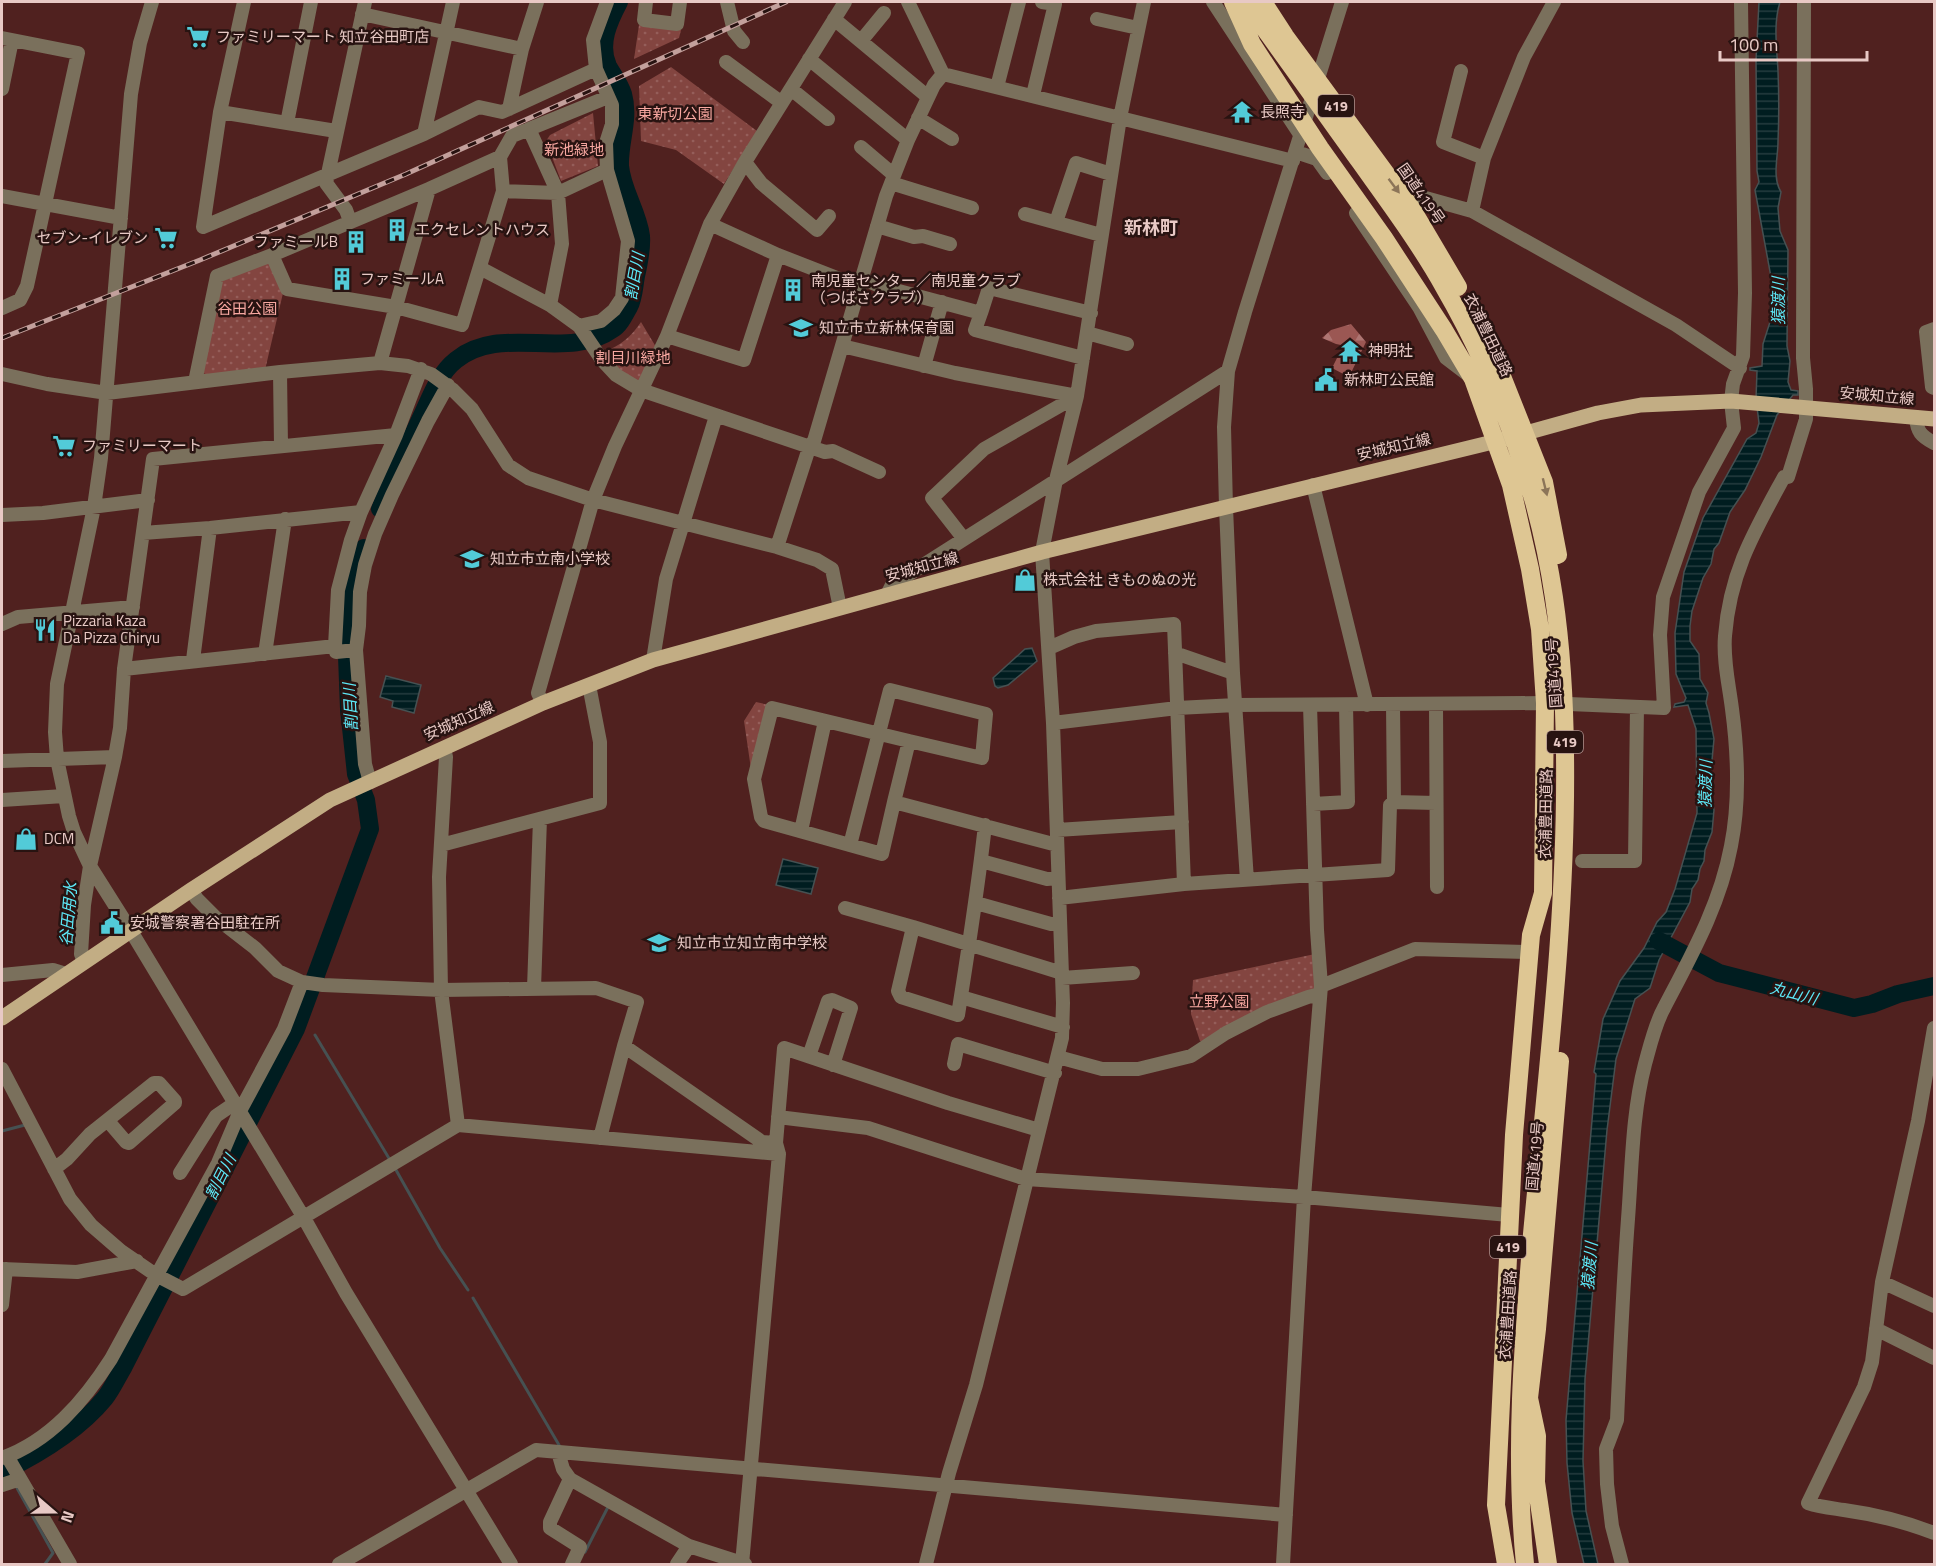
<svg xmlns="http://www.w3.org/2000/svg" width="1936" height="1566" font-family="'Titillium Web','Noto Sans JP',sans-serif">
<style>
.green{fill:url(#green-dots)}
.forest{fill:url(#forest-firs)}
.water{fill:url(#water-rules);stroke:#465152;stroke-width:1.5}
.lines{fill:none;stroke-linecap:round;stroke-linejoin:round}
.stream{stroke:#465152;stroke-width:3}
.river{stroke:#001d20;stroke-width:18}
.minor{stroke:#7a705c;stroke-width:14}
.major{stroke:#c2ad84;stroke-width:15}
.highway{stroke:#dec693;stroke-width:18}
.rail-casing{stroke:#c3a09c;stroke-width:5}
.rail{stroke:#281311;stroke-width:3;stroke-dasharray:9;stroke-linecap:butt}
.oneway{fill:#8c7558}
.labels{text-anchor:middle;stroke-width:5;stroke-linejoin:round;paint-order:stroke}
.shield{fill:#281311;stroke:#ae928f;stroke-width:1.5}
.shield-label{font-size:14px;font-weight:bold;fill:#e8c9c5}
.poi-label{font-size:15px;fill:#e8c9c5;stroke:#281311;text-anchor:start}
.park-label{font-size:15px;fill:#f7a7a0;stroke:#281311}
.street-label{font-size:15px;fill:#e8c9c5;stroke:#281311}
.water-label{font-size:16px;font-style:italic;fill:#5de8f7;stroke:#281311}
.quarter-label{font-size:18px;font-weight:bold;fill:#e8c9c5;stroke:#281311}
</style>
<defs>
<pattern id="green-dots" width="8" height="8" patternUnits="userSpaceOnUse" patternTransform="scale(1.5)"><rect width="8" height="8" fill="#834540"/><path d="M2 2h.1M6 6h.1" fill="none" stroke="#955e5a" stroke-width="1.8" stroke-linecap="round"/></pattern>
<pattern id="forest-firs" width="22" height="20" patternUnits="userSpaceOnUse" patternTransform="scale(1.5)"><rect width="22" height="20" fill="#9b5753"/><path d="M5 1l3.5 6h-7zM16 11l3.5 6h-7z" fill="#ae7572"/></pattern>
<pattern id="water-rules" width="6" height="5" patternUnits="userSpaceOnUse" patternTransform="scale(1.5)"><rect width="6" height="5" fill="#001d20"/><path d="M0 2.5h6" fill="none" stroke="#253c3f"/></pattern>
</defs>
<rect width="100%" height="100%" fill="#50211f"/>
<!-- green -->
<path class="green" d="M 639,25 L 681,30 L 679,38 L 634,59 Z
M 671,67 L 757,131 L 724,184 L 676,150 L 641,141 L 639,86 Z
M 593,113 L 598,166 L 561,181 L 546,141 L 550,135 Z
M 267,261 L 271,263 L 283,293 L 265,370 L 206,376 L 202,370 L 220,282 Z
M 641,322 L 656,347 L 642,379 L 637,381 L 618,370 L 604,352 C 621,345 631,337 641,322 Z
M 756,702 L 769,705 L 752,776 L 744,721 Z
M 1315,954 L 1318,992 L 1205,1043 L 1200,1041 L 1191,1014 L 1193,980 Z"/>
<!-- forest -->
<path class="forest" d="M 1351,324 L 1366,342 L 1349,377 L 1332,368 L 1337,358 L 1353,356 L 1356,348 L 1336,344 L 1322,338 L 1331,330 Z"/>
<!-- water -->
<path class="water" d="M 1759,2 L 1780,2 C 1773,24 1777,49 1778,71 C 1779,95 1779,118 1778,142 C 1778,157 1772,178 1781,192 L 1778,208 L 1780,231 L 1788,250 L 1787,346 L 1790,361 L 1788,382 L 1791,390 L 1798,391 L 1798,395 L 1793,395 L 1777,415 L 1761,457 L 1745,490 L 1730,512 L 1719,543 L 1714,549 L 1711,564 L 1703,578 L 1692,611 L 1690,626 L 1690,641 L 1699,654 L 1700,679 L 1708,693 L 1706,703 L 1709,713 L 1714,739 L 1711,771 L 1712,798 L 1714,810 L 1712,832 L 1705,850 L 1704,861 L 1700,869 L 1698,880 L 1692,889 L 1690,902 L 1659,960 L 1650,988 L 1635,999 L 1616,1059 L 1607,1130 L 1585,1379 L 1583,1461 L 1586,1511 L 1598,1564 L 1584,1564 L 1572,1513 L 1567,1463 L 1566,1420 L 1596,1074 L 1594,1072 L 1603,1019 L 1620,981 L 1644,948 L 1657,922 L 1666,912 L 1675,889 L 1697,813 L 1696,729 L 1688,705 L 1674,707 L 1675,704 L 1684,702 L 1686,698 L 1676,674 L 1675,633 L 1684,572 L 1703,518 L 1747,439 L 1756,433 L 1759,423 L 1756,399 L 1757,371 L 1750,370 L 1750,368 L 1762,366 L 1763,344 L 1770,322 L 1771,277 L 1755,190 L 1759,182 L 1757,171 L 1756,60 Z
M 1032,648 L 1037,661 L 1008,685 L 998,688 L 995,686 L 993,678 L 1025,649 Z
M 386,676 L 421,685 L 414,713 L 392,707 L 393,701 L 380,697 Z
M 783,859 L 818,868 L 811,894 L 776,885 Z"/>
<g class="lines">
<!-- stream -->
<path class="stream" d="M 296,1029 L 303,1030
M 315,1035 L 390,1160
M 2,1131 L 25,1125
M 396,1170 L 440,1248 L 468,1290
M 473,1298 L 559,1445
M 6,1470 L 8,1473
M 17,1488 L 53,1553 L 45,1564
M 585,1552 L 608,1507"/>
<!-- river -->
<path class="river" d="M 380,509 C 392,479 405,451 419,422 C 430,400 437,375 456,360 C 501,323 567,362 613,329 C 620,325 625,314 629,307 C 634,298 634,286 636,276 C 639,263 642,249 641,236 C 638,212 622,190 620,166 C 619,142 630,119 623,94 C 620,84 613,75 608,66 C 598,44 609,21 619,2
M 1659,941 L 1719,973 L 1854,1008 L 1872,1004 L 1898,994 L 1934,986
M 2,1472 C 39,1454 78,1431 105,1398 C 112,1389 118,1376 124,1366 L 296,1029 L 370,829 L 366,800 L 356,774 L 349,709 L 347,656 L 348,612 L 354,581 L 364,548"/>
<!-- minor -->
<path class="minor" d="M 152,2 L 140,43 L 131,94 L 101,458 L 94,507 L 57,684 L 55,732 L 57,759 L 69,816 L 74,832 L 90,866 L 131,931 L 304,1218 L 346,1293 L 511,1564
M 244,2 L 220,112 L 203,227 L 424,134 L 479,107 L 502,112 L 596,69
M 646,2 L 644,20 L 677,24 L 680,2
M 727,2 L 734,31 L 743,42
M 908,2 L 943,74
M 1213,2 L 1301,136
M 362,14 L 522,49 L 537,2
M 834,19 L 928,97
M 1097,19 L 1138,28
M 2,38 L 78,53 L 27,286 L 20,300 L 2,308
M 861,41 L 884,13
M 809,59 L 908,140
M 726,62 L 782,103
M 1461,71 L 1443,142 L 1484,158
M 943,74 L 1293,161
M 997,87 L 1019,2
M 2,89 L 12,40
M 791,89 L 828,119
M 1033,95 L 1055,4 L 1042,2
M 509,109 L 522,49
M 220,112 L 336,131
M 918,118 L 952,139
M 287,123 L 311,2
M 529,129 L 558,193 L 562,244 L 550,305
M 424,134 L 453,2
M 861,147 L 894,175
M 1296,152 L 1317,159 L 1327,173
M 500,157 L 503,191 L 462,325 L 396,307 L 287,289 L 272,255 L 429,189 Z
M 500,157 L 512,136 L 608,97
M 745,162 L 761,183 L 817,230 L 829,216
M 891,183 L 972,208
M 503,191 L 558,193 L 607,170
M 2,196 L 121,218
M 1412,209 L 1422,197 L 1472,211 L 1676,325 L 1740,368
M 1472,211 L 1484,158 L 1524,57 L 1554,2
M 1356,213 L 1419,307 L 1446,358 L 1467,374
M 1025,214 L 1101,235
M 350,221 L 346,210 L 326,183 L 365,2
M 1056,222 L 1076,163 L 1111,174
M 710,224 L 778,255 L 860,287
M 877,226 L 914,237 L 923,236 L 950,244
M 480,268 L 550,305 L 579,326 L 602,360 L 616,375 L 641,390 L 825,452 L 833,451 L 879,472
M 861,278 L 880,286 L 981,313 L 989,288 L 1091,313
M 981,313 L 975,330 L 1083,358
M 579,326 L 601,321 L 614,310 L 622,298 L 628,241 L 607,170 L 606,143 L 612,124 L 612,105 L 596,69 L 593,40 L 607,2
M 1934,329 L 1926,332 L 1932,387 L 1934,388
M 1087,333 L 1127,344
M 667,336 L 744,360 L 778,255
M 842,346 L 955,373 L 1077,396
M 380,363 L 429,189
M 924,366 L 942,302
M 280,372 L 281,446
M 2,374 L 47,384 L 107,393 L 280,372 L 380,363 L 408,366 L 431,374 L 453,390 L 472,409 L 508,465 L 528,478 L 593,500 L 777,547 L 817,560 L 832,569 L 840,608
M 195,382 L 217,276 L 272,255
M 1916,417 C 1917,432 1921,436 1934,443
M 1313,485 L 1367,705
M 2,515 L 43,513 L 148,500
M 143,533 L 210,528 L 361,512
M 964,539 L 932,498 L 984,449 L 1077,396
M 777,547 L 810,445 L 814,441 L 886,196 L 908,140 L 934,85 L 943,74
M 887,595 L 892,585 L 1228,371
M 2,624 L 18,617 L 133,607
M 335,646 L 338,590 L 351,540 L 361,512 L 396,435 L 421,369
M 1049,648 L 1074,637 L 1096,631 L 1174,624 L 1184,884
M 1175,653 L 1233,673
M 265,654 L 285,519
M 193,660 L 210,528
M 653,660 L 666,579 L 716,416
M 124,669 L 335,646 L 336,652 L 356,650
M 543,703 L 538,693 L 593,500 L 615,446 L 667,336 L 710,224 L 745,162 L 845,2
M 1436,704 L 1437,887
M 1053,723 L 1177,708 L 1236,705 L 1545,703 L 1664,708 L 1660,635 L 1663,597 L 1699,492 L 1734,428 L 1731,401 L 1733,384 L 1743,356 L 1745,293 L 1741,2
M 444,748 L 446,757 L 439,877 L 441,990 L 458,1125
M 2,761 L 115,757
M 370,782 L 365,764 L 356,650 L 359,626 L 360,592 L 365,565 L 375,534 L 392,495 L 428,421 L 448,385
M 2,800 L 64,796
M 894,802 L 909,741 L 772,708 L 754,779 L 761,817 L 764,821 L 882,854 L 894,802 L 1057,845
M 1394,802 L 1436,803
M 1313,804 L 1348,802 L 1346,705
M 985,825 C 978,889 968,952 958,1015 L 901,997 L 898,991 L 913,927 L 1062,973
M 1057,830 L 1182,822
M 801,831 L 825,721
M 441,845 L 600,803 L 600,742 L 589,685
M 850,845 L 890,690 L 986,714 L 982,758 L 909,741
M 981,861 L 1047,879 L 1058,878
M 1582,861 L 1635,861 L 1637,707
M 1247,880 L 1233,673 L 1226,507 L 1224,427 L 1228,371 L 1245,312 L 1342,2
M 191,890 L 197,899 L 215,917 L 255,948 L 278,971 L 302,982 L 323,985 L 441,990 L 596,988 L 637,1002 L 624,1046 L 762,1142 L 776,1143
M 1059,898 L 1184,884 L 1388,870 L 1390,805 L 1394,802 L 1393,705
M 976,903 L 1051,924 L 1060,924
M 845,908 L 913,927
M 84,962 L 81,954 L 84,905 L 90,866 L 115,757 L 120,728 L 124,669 L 153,459 L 396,435
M 2,975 L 53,970 L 66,974
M 1062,978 L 1133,973
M 1321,986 L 1415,949 L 1529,952
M 534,988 L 540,819
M 961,997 L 1063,1027
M 1934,1028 L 1918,1121 L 1882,1282 L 1872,1362 L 1864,1387 L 1808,1503 C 1820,1507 1831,1508 1844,1510 C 1873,1514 1908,1523 1934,1533
M 809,1056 L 828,1001 L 832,1000 L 851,1008 L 833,1065
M 1058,1057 L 1102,1069 L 1138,1069 L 1191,1056 L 1226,1033 L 1267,1012 L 1308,997 L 1320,994
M 954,1064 L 958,1044 L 1055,1073
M 2,1069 L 70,1199 L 91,1225 L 121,1251 L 156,1275 L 183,1289 L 458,1125 L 779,1154
M 778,1117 L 868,1128 L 1026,1179 L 1304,1197 L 1509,1215
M 600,1138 L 624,1046
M 54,1169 L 67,1159 L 90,1134 L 154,1083 L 159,1083 L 175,1101 L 175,1103 L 129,1143 L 126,1142 L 108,1121
M 180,1173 L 216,1116 L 235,1103
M 2,1269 L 77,1272 L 137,1261
M 1882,1282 L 1934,1306
M 2,1305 L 6,1269
M 1876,1329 L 1934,1358
M 558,1452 L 563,1469 L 570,1479 L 689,1546
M 7,1456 L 70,1564
M 2,1458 C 50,1441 84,1401 111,1359 L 218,1163 L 240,1111 L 284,1029 L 302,982
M 570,1479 L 550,1522 L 550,1528 L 580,1547 L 572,1564
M 2,1485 L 20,1479
M 339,1564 L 536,1450 L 1286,1515
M 677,1564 L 689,1546 L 745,1564
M 742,1564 L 779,1154 L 776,1143 L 784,1048 L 948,1103 L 1039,1130
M 926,1564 L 949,1473 L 976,1385 L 1062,1038 L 1063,1003 L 1053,723 L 1042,552 L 1056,480 L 1077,396 L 1120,118 L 1144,2
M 1283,1564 L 1304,1197 L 1321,986 L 1317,930 L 1310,705
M 1622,1564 L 1612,1526 L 1607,1484 L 1606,1449 L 1617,1420 C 1620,1353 1623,1286 1628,1219 C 1632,1167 1632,1114 1645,1064 C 1650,1046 1655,1024 1664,1008 C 1691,956 1720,905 1731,846 C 1740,801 1738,754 1732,709 C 1729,685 1723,660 1725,636 C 1730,572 1754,532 1784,477 L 1788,477 L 1806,419 L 1806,389 L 1803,358 L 1804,2"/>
<!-- major -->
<path class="major" d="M 2,1018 L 191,890 L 330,800 L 543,703 L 653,660 L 1042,552 L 1497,441 L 1598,413 L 1641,405 L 1731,401 L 1934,419"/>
<!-- highway -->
<path class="highway" d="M 1233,2 L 1252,44 L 1320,148 L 1384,238 L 1444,330 L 1473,379 L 1511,485 L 1530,569 L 1540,629 L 1545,703 L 1543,893 L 1531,935 L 1514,1135 L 1496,1505 L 1506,1564
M 1245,2 C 1284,55 1322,109 1361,163 C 1390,204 1420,244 1444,287 C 1473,337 1497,390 1516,445 C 1553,548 1564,646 1565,754 C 1567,915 1547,1074 1532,1234 C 1523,1344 1514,1454 1525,1564
M 1263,2 L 1285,36 L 1412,209 L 1458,287
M 1476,319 L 1490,346 L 1544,482 L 1558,555
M 1548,1564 L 1536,1482 L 1537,1436 L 1529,1398 L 1537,1329 L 1560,1061"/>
<!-- rail casing -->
<g class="rail-casing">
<path id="rail" d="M 2,338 L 200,260 L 406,174 L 786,2"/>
</g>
<!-- rail -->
<use href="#rail" class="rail"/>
</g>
<!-- one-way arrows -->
<defs><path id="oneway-solid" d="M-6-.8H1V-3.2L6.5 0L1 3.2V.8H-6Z" transform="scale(1.5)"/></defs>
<g class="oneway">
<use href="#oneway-solid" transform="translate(1394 186) rotate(53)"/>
<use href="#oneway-solid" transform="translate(1545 487) rotate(76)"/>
</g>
<!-- icons -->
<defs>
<g id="supermarket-bare" transform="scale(1.8)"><path d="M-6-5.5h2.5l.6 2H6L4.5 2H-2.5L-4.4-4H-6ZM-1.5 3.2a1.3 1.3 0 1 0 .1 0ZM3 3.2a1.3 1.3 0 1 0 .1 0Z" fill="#52cbd8" stroke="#281311" stroke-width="2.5" paint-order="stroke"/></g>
<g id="temple-bare" transform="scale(1.8)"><path d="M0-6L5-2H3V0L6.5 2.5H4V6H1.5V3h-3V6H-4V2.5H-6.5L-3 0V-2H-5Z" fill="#52cbd8" stroke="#281311" stroke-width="2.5" paint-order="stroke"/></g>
<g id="building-bare" transform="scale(1.8)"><path d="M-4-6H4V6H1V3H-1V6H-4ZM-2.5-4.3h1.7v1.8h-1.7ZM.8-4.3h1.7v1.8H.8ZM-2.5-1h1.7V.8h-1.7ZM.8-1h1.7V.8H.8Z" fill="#52cbd8" stroke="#281311" stroke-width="2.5" paint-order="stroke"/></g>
<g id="school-bare" transform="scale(1.8)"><path d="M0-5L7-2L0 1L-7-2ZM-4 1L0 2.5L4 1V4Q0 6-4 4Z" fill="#52cbd8" stroke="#281311" stroke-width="2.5" paint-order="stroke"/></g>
<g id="civic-bare" transform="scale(1.8)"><path d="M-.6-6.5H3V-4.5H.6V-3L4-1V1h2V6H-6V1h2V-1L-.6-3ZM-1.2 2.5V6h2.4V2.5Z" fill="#52cbd8" stroke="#281311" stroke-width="2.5" paint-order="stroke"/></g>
<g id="shop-bare" transform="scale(1.8)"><path d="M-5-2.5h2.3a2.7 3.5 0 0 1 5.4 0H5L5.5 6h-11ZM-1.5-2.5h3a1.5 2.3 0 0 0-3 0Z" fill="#52cbd8" stroke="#281311" stroke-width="2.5" paint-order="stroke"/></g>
<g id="restaurant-bare" transform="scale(1.8)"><path d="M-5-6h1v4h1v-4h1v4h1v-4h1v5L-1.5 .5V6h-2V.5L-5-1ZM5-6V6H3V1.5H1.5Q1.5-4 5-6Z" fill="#52cbd8" stroke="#281311" stroke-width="2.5" paint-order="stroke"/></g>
</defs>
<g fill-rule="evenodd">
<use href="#supermarket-bare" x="198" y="37"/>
<use href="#temple-bare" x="1242" y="112"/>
<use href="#building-bare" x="397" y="230"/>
<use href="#supermarket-bare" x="166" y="238"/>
<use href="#building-bare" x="356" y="242"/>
<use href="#building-bare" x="342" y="279"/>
<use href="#building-bare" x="793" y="290"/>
<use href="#school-bare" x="801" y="328"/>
<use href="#temple-bare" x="1350" y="351"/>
<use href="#civic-bare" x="1326" y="380"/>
<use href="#supermarket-bare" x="64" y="446"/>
<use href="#school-bare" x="472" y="559"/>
<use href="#shop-bare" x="1025" y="580"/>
<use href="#restaurant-bare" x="45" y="630"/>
<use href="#shop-bare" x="26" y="839"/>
<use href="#civic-bare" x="112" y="923"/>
<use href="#school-bare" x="659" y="943"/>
</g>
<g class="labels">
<!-- shield labels -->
<g class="shield">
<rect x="1318" y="95" width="36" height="22" rx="4.5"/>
<rect x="1547" y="731" width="36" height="22" rx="4.5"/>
<rect x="1490" y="1236" width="36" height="22" rx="4.5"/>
</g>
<g class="shield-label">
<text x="1336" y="111">419</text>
<text x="1565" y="747">419</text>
<text x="1508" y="1252">419</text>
</g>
<!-- poi labels -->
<g class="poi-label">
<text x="216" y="42">ファミリーマート 知立谷田町店</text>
<text x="1260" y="117">長照寺</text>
<text x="415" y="235">エクセレントハウス</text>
<text x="148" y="243" text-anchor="end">セブン-イレブン</text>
<text x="338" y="247" text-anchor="end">ファミールB</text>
<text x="360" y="284">ファミールA</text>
<text x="811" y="286">南児童センター／南児童クラブ<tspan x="811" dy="17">（つばさクラブ）</tspan></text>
<text x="819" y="333">知立市立新林保育園</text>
<text x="1368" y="356">神明社</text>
<text x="1344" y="385">新林町公民館</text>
<text x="82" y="451">ファミリーマート</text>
<text x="490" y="564">知立市立南小学校</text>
<text x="1043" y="585">株式会社 きものぬの光</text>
<text x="63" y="626">Pizzaria Kaza<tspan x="63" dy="17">Da Pizza Chiryu</tspan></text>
<text x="44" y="844">DCM</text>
<text x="130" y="928">安城警察署谷田駐在所</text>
<text x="677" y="948">知立市立知立南中学校</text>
</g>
<!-- park labels -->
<g class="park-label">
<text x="675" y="119">東新切公園</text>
<text x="574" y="155">新池緑地</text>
<text x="247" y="314">谷田公園</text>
<text x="633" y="363">割目川緑地</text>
<text x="1219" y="1007">立野公園</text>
</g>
<!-- street labels -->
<g class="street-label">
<text transform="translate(1421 194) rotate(55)" y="5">国道419号</text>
<text transform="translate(1488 335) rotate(64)" y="5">衣浦豊田道路</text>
<text transform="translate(1877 396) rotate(5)" y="5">安城知立線</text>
<text transform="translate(1394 447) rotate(-13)" y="5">安城知立線</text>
<text transform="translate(922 567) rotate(-15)" y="5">安城知立線</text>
<text transform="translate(1554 673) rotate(-94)" y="5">国道419号</text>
<text transform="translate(459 721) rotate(-24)" y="5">安城知立線</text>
<text transform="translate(1546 814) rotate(-89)" y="5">衣浦豊田道路</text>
<text transform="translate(1535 1156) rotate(-85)" y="5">国道419号</text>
<text transform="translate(1508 1315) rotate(-86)" y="5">衣浦豊田道路</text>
</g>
<!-- water labels -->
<g class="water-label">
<text transform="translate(634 276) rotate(-80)" y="6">割目川</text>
<text transform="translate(1778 301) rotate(-90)" y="6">猿渡川</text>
<text transform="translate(350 707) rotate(-93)" y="6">割目川</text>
<text transform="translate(1705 784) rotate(-89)" y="6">猿渡川</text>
<text transform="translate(68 914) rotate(-85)" y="6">谷田用水</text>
<text transform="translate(1794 993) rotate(15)" y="6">丸山川</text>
<text transform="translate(220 1177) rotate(-63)" y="6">割目川</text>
<text transform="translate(1589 1266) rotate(-85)" y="6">猿渡川</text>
</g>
<!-- quarter labels -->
<g class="quarter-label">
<text x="1151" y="234">新林町</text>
</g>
</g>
<!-- border -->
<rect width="1936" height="1566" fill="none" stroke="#e8c9c5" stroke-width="6"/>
<!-- north arrow -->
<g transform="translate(54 1512) rotate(110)" stroke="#281311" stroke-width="4.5" paint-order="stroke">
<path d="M0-4.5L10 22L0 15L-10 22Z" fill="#e8c9c5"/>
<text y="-9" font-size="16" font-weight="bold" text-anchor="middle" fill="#e8c9c5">N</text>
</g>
<!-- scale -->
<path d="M1720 51v9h147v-9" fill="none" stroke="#e8c9c5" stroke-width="3"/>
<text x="1729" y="51" font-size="18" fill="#e8c9c5" stroke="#281311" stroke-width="4.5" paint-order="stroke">100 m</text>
</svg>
